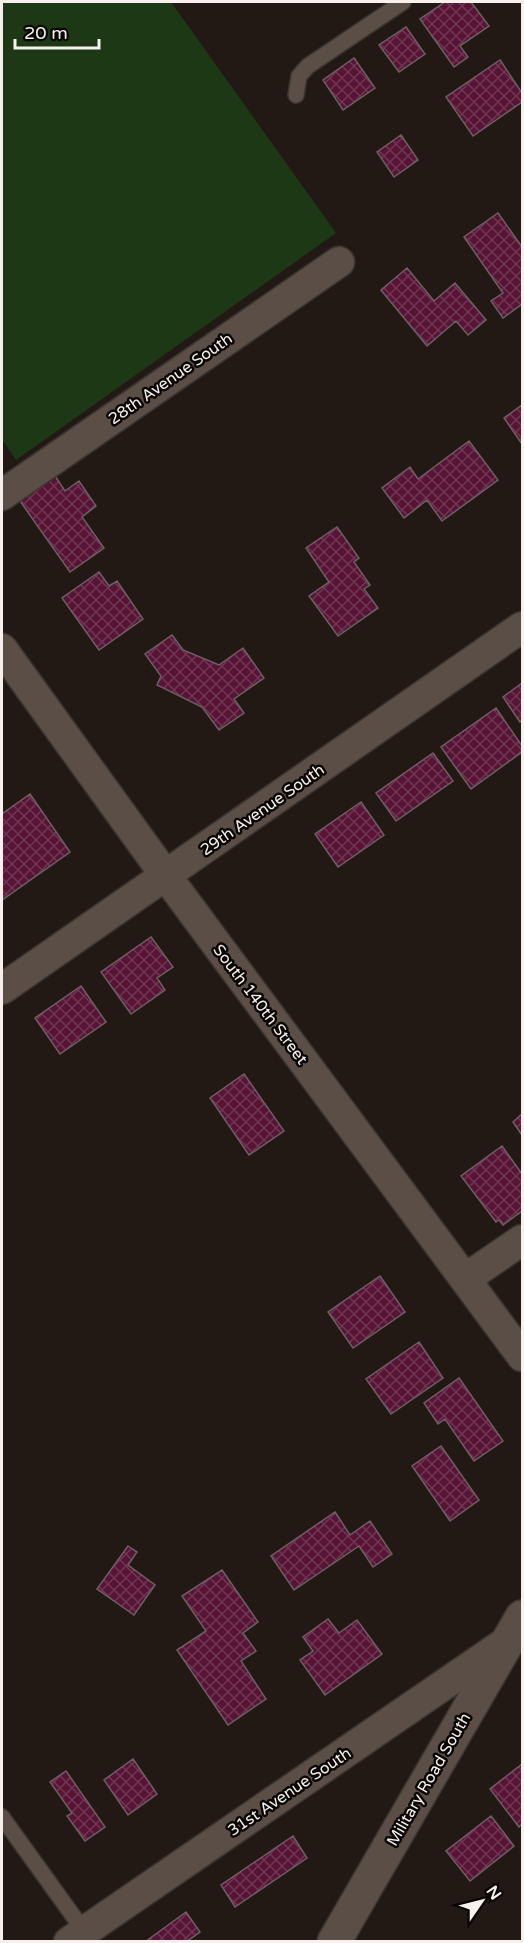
<svg xmlns="http://www.w3.org/2000/svg" width="524" height="1943" font-family="'Varela Round',sans-serif">
<style>
.grass{fill:#1d3814}
.building{fill:url(#building-cross-hatch);stroke:#6d5f64;stroke-width:1.5}
.lines{fill:none;stroke-linecap:round;stroke-linejoin:round}
.service-casing{stroke:#3b3431;stroke-width:18}
.minor-casing{stroke:#3b3431;stroke-width:33}
.tertiary-casing{stroke:#3b3431;stroke-width:36}
.service{stroke:#5a4e47;stroke-width:15}
.minor{stroke:#5a4e47;stroke-width:30}
.tertiary{stroke:#5a4e47;stroke-width:33}
.labels{text-anchor:middle;stroke-width:5;stroke-linejoin:round;paint-order:stroke}
.street-label{font-size:16px;fill:#f7f0ec;stroke:#090604}
</style>
<defs>
<pattern id="building-cross-hatch" width="8" height="8" patternUnits="userSpaceOnUse" patternTransform="scale(1.5)"><rect width="8" height="8" fill="#571434"/><path d="M0 0l8 8M0 8l8-8" fill="none" stroke="#703652"/></pattern>
</defs>
<rect width="100%" height="100%" fill="#231914"/>
<!-- grass -->
<path class="grass" d="M 2,2 L 171,2 L 336,233 L 16,460 L 2,439 Z"/>
<!-- building -->
<path class="building" d="M 445,2 L 471,2 L 489,26 L 460,46 L 468,57 L 454,67 L 420,19 Z
M 406,27 L 425,54 L 399,72 L 379,45 Z
M 354,58 L 375,88 L 343,110 L 323,80 Z
M 500,60 L 522,93 L 522,102 L 473,136 L 446,97 Z
M 401,135 L 418,160 L 394,177 L 377,152 Z
M 498,213 L 522,247 L 522,304 L 503,318 L 491,301 L 503,293 L 464,237 Z
M 407,268 L 434,301 L 455,283 L 486,320 L 468,335 L 456,321 L 427,346 L 381,290 Z
M 522,405 L 522,444 L 504,418 Z
M 469,441 L 498,480 L 442,521 L 427,500 L 404,518 L 382,488 L 410,467 L 418,479 Z
M 55,476 L 65,491 L 79,481 L 96,506 L 82,517 L 104,548 L 70,572 L 20,501 Z
M 337,527 L 359,558 L 354,562 L 370,585 L 364,589 L 378,608 L 338,636 L 309,596 L 329,582 L 306,548 Z
M 99,572 L 109,586 L 117,581 L 143,619 L 99,650 L 62,598 Z
M 172,635 L 183,650 L 219,665 L 243,648 L 264,678 L 234,699 L 244,713 L 219,730 L 202,707 L 157,685 L 161,676 L 145,654 Z
M 522,683 L 522,720 L 520,722 L 503,697 Z
M 496,708 L 522,746 L 522,752 L 471,789 L 441,747 Z
M 433,753 L 453,781 L 396,821 L 376,793 Z
M 30,794 L 70,852 L 2,900 L 2,814 Z
M 361,802 L 384,835 L 338,867 L 315,834 Z
M 151,937 L 173,967 L 157,978 L 165,990 L 131,1014 L 101,972 Z
M 81,986 L 106,1022 L 60,1054 L 35,1018 Z
M 244,1074 L 284,1131 L 249,1155 L 210,1098 Z
M 522,1114 L 522,1135 L 513,1122 Z
M 502,1146 L 522,1174 L 522,1211 L 503,1225 L 499,1220 L 496,1222 L 461,1176 Z
M 380,1276 L 405,1312 L 353,1348 L 328,1312 Z
M 419,1342 L 443,1378 L 391,1414 L 366,1379 Z
M 459,1378 L 503,1441 L 474,1461 L 445,1419 L 438,1424 L 424,1403 Z
M 441,1446 L 479,1500 L 450,1521 L 412,1466 Z
M 335,1512 L 350,1535 L 370,1521 L 392,1554 L 373,1567 L 359,1546 L 294,1590 L 271,1556 Z
M 128,1546 L 137,1552 L 128,1565 L 155,1585 L 134,1615 L 97,1589 Z
M 222,1570 L 258,1622 L 243,1633 L 256,1651 L 241,1661 L 266,1699 L 228,1725 L 177,1650 L 206,1631 L 182,1596 Z
M 328,1619 L 339,1633 L 357,1620 L 382,1654 L 325,1695 L 300,1660 L 313,1651 L 303,1637 Z
M 133,1759 L 157,1794 L 128,1815 L 104,1780 Z
M 522,1764 L 522,1824 L 519,1827 L 490,1789 Z
M 66,1771 L 105,1827 L 85,1841 L 67,1816 L 72,1813 L 50,1782 Z
M 491,1816 L 514,1846 L 470,1881 L 446,1851 Z
M 293,1836 L 307,1858 L 235,1907 L 221,1885 Z
M 186,1912 L 200,1932 L 189,1940 L 190,1942 L 145,1942 Z"/>
<g class="lines">
<!-- service casing -->
<g class="service-casing">
<path id="service" d="M 296,95 L 299,76 L 308,66 L 403,2
M 2,1817 L 84,1931"/>
</g>
<!-- minor casing -->
<g class="minor-casing">
<path id="minor" d="M 2,495 L 339,262
M 2,649 L 166,876 L 522,1356
M 2,989 L 522,627
M 465,1279 L 522,1240
M 69,1942 L 509,1640"/>
</g>
<!-- tertiary casing -->
<g class="tertiary-casing">
<path id="tertiary" d="M 334,1942 L 522,1617"/>
</g>
<!-- service -->
<use href="#service" class="service"/>
<!-- minor -->
<use href="#minor" class="minor"/>
<!-- tertiary -->
<use href="#tertiary" class="tertiary"/>
</g>
<g class="labels">
<!-- street labels -->
<g class="street-label">
<text transform="translate(170 378) rotate(-35)" y="6">28th Avenue South</text>
<text transform="translate(262 809) rotate(-35)" y="6">29th Avenue South</text>
<text transform="translate(261 1004) rotate(53)" y="6">South 140th Street</text>
<text transform="translate(428 1779) rotate(-60)" y="6">Military Road South</text>
<text transform="translate(289 1791) rotate(-34)" y="6">31st Avenue South</text>
</g>
</g>
<!-- border -->
<rect width="524" height="1943" fill="none" stroke="#f7f0ec" stroke-width="6"/>
<!-- north arrow -->
<g transform="translate(482 1901) rotate(55)" stroke="#090604" stroke-width="4.5" paint-order="stroke">
<path d="M0-4.5L10 22L0 15L-10 22Z" fill="#f7f0ec"/>
<text y="-9" font-size="16" font-weight="bold" text-anchor="middle" fill="#f7f0ec">N</text>
</g>
<!-- scale -->
<path d="M15 39v9h84v-9" fill="none" stroke="#f7f0ec" stroke-width="3"/>
<text x="24" y="39" font-size="18" fill="#f7f0ec" stroke="#090604" stroke-width="4.5" paint-order="stroke">20 m</text>
</svg>
